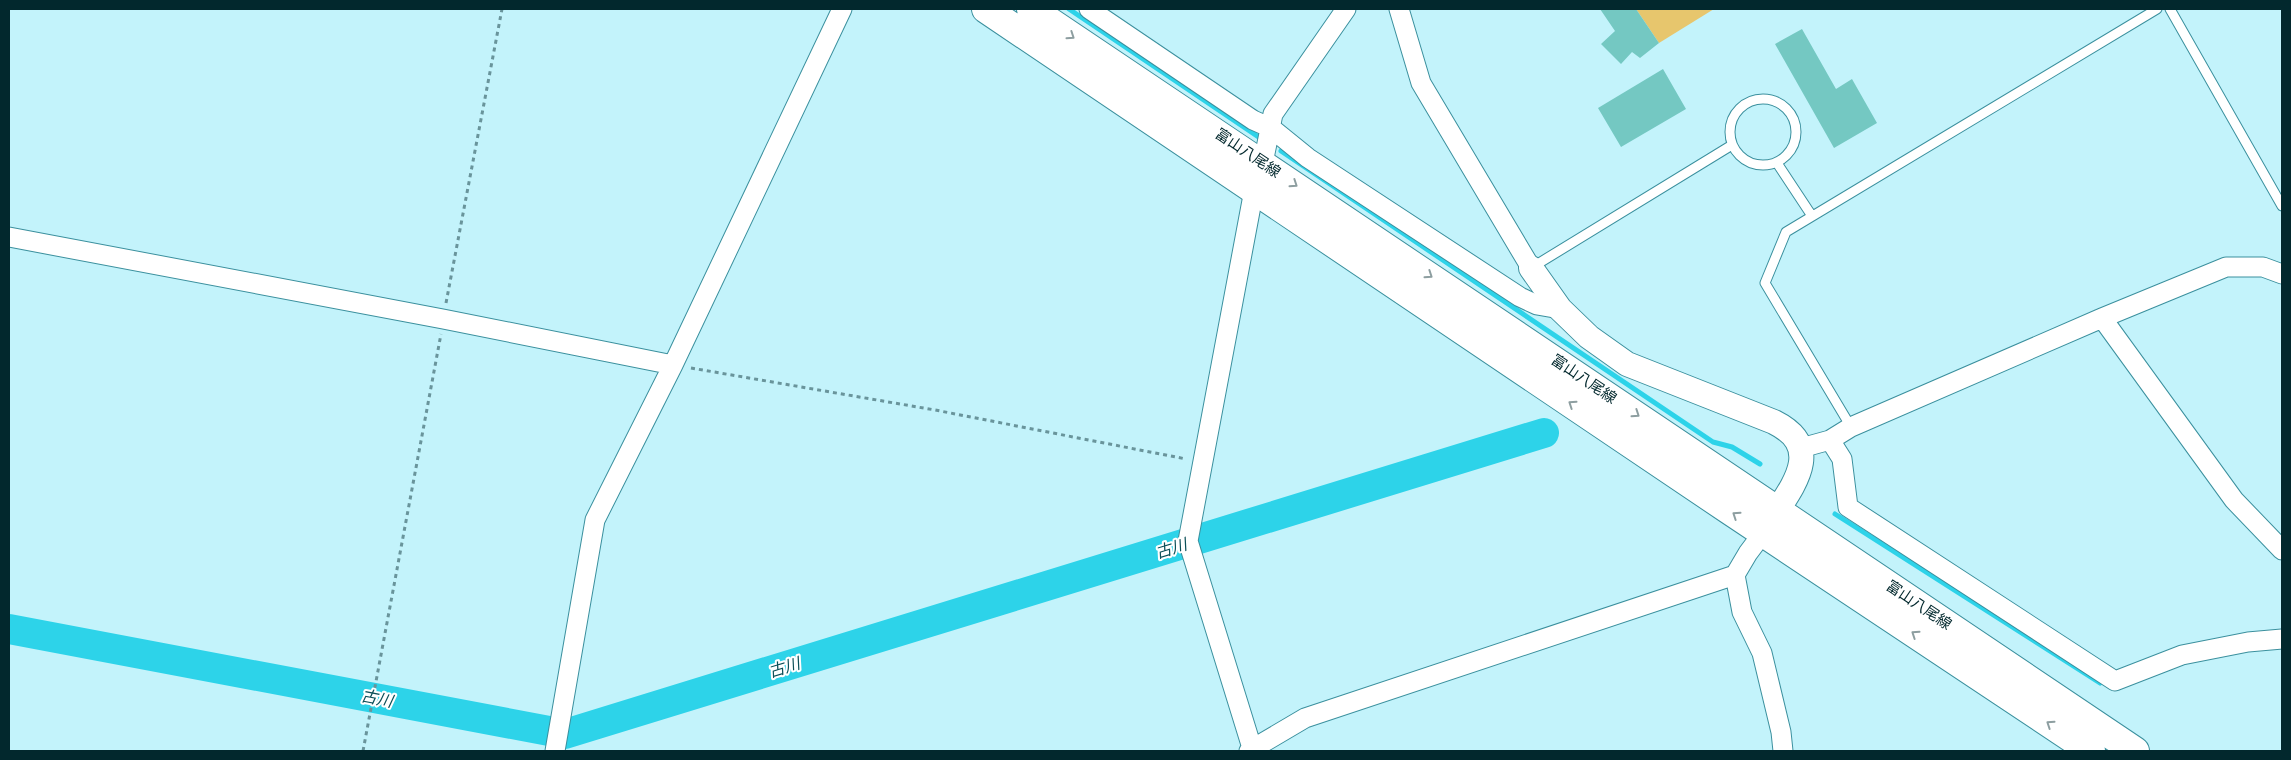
<svg xmlns="http://www.w3.org/2000/svg" width="2291" height="760" font-family="'Nunito Sans','Noto Sans JP',sans-serif">
<style>
.green{fill:#e7c66d}
.lines{fill:none;stroke-linecap:round;stroke-linejoin:round}
.stream{stroke:#2dd3e9;stroke-width:5}
.river{stroke:#2dd3e9;stroke-width:30}
.building{fill:#74c8c2}
.service-casing{stroke:#3b909e;stroke-width:11}
.minor-casing{stroke:#3b909e;stroke-width:21}
.tertiary-casing{stroke:#3b909e;stroke-width:26}
.primary-casing{stroke:#3b909e;stroke-width:30}
.path{stroke:#69949b;stroke-width:3;stroke-dasharray:4 4;stroke-linecap:butt}
.service{stroke:#fff;stroke-width:9}
.minor{stroke:#fff;stroke-width:19}
.tertiary{stroke:#fff;stroke-width:24}
.primary{stroke:#fff;stroke-width:28}
.oneway{stroke:#8d9ea0}
.labels{text-anchor:middle;stroke-width:4;stroke-linejoin:round;paint-order:stroke}
.street-label{font-size:15px;fill:#02282d;stroke:#fff}
.water-label{font-size:16px;font-style:italic;fill:#0b4f58;stroke:#fff}
</style>
<rect width="100%" height="100%" fill="#c3f3fb"/>
<!-- green -->
<path class="green" d="M 1636,9 L 1714,9 L 1659,43 Z"/>
<g class="lines">
<!-- stream -->
<path class="stream" d="M 1069,9 L 1260,138
M 1281,151 L 1713,442 L 1732,447 L 1760,464
M 1835,514 L 2100,683"/>
<!-- river -->
<path class="river" d="M 9,629 L 565,734 L 1544,433"/>
</g>
<!-- building -->
<path class="building" d="M 1600,9 L 1636,9 L 1659,43 L 1640,58 L 1632,52 L 1621,64 L 1601,44 L 1615,31 Z
M 1802,29 L 1836,89 L 1852,79 L 1877,123 L 1834,148 L 1775,44 Z
M 1663,69 L 1686,109 L 1621,147 L 1598,108 Z"/>
<g class="lines">
<!-- service casing -->
<g class="service-casing">
<path id="service" d="M 2170,9 L 2282,206
M1730 132a33 33 0 1 1 66 0a33 33 0 1 1-66 0Z
M 1777,163 L 1812,216
M 1531,268 L 1732,145
M 1851,427 L 1765,283 L 1786,232 L 2157,9"/>
</g>
<!-- minor casing -->
<g class="minor-casing">
<path id="minor" d="M 1089,9 L 1253,120 L 1271,128 L 1308,158 L 1520,297 L 1537,305 L 1560,309
M 1399,9 L 1421,83 L 1531,268
M 9,237 L 443,319 L 673,365
M 2102,318 L 2234,500 L 2282,550
M 1830,440 L 1842,459 L 1848,507 L 2115,681 L 2182,655 L 2248,642 L 2282,639
M 1801,448 L 1830,440 L 1851,427 L 2102,318 L 2226,267 L 2263,267 L 2282,274
M 1763,533 L 1748,553 L 1735,575 L 1742,612 L 1762,653 L 1781,732 L 1783,751
M 1252,748 L 1188,541 L 1254,190 L 1263,163 L 1273,114 L 1346,9
M 555,751 L 595,520 L 673,365 L 842,9
M 1249,751 L 1305,718 L 1735,575"/>
</g>
<!-- tertiary casing -->
<g class="tertiary-casing">
<path id="tertiary" d="M 1531,268 L 1560,309 L 1589,337 L 1627,364 L 1774,422 C 1828,449 1789,490 1768,525"/>
</g>
<!-- primary casing -->
<g class="primary-casing">
<path id="primary" d="M 986,9 L 1729,510 L 2091,751
M 1031,9 L 2135,751"/>
</g>
<!-- path -->
<path class="path" d="M 446,303 L 502,9
M 691,368 L 935,410 L 1186,459
M 363,751 L 441,334"/>
<!-- service -->
<use href="#service" class="service"/>
<!-- minor -->
<use href="#minor" class="minor"/>
<!-- tertiary -->
<use href="#tertiary" class="tertiary"/>
<!-- primary -->
<use href="#primary" class="primary"/>
</g>
<!-- one-way arrows -->
<defs><path id="oneway-chevron" d="M-2-3.5L2.5 0L-2 3.5" fill="none" stroke-width="1.6" stroke-linecap="round" stroke-linejoin="round" transform="scale(1.25)"/></defs>
<g class="oneway">
<use href="#oneway-chevron" transform="translate(1071 36) rotate(34)"/>
<use href="#oneway-chevron" transform="translate(1294 184) rotate(34)"/>
<use href="#oneway-chevron" transform="translate(1429 275) rotate(34)"/>
<use href="#oneway-chevron" transform="translate(1572 404) rotate(-146)"/>
<use href="#oneway-chevron" transform="translate(1636 414) rotate(34)"/>
<use href="#oneway-chevron" transform="translate(1736 515) rotate(-146)"/>
<use href="#oneway-chevron" transform="translate(1915 634) rotate(-146)"/>
<use href="#oneway-chevron" transform="translate(2050 724) rotate(-146)"/>
</g>
<g class="labels">
<!-- street labels -->
<g class="street-label">
<text transform="translate(1248 153) rotate(34)" y="5">富山八尾線</text>
<text transform="translate(1584 379) rotate(34)" y="5">富山八尾線</text>
<text transform="translate(1919 605) rotate(34)" y="5">富山八尾線</text>
</g>
<!-- water labels -->
<g class="water-label">
<text transform="translate(1171 548) rotate(-17)" y="6">古川</text>
<text transform="translate(784 667) rotate(-17)" y="6">古川</text>
<text transform="translate(377 698) rotate(11)" y="6">古川</text>
</g>
</g>
<!-- border -->
<rect width="2291" height="760" fill="none" stroke="#02282d" stroke-width="20"/>
</svg>
